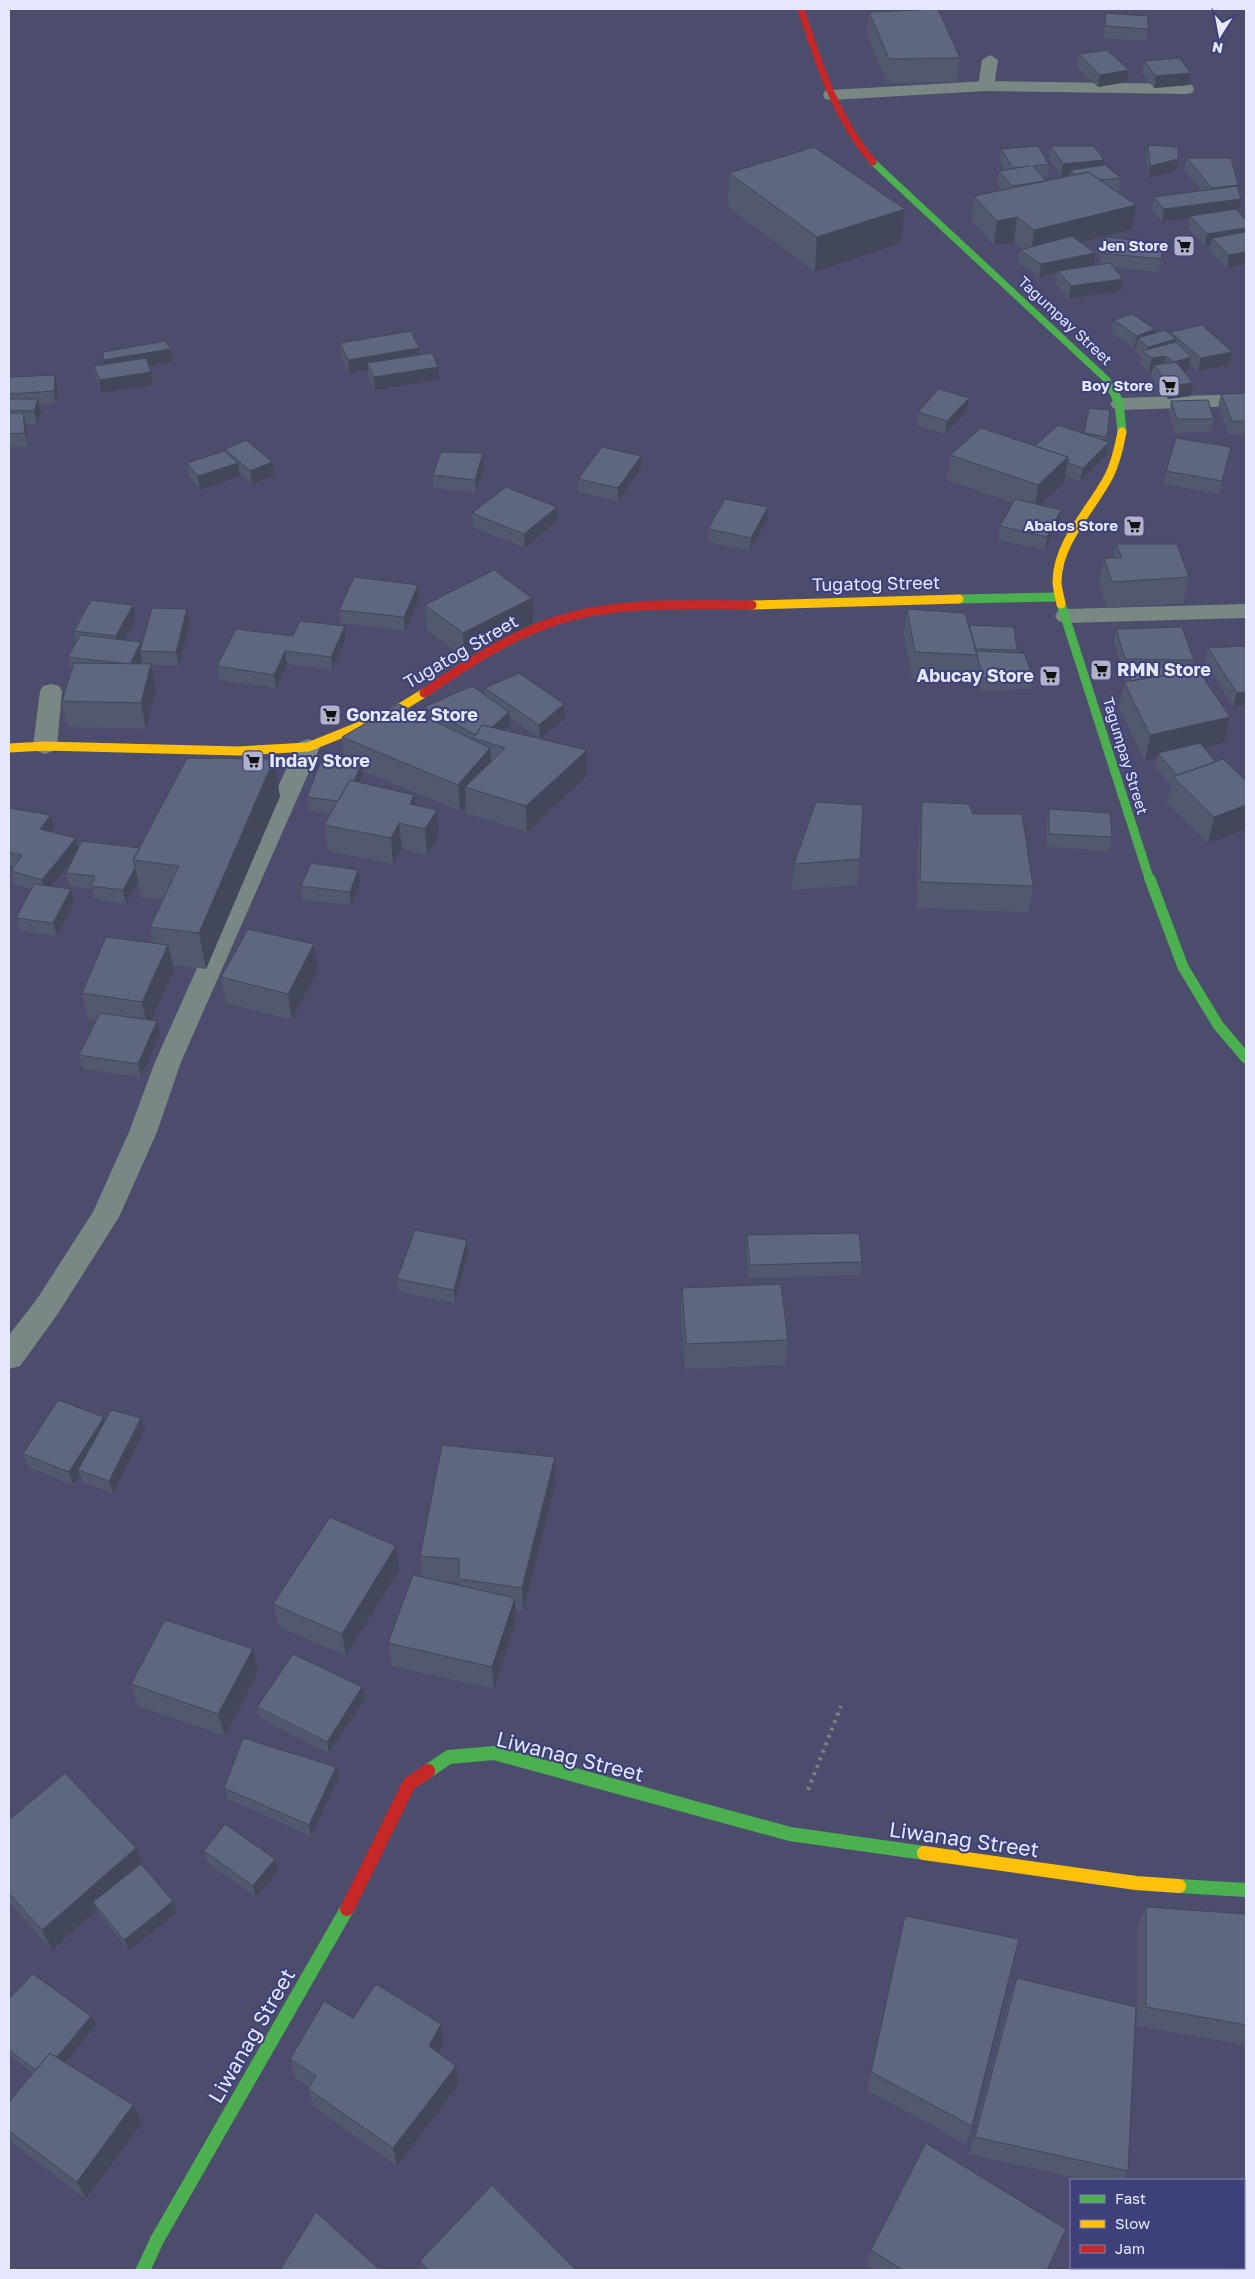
<svg xmlns="http://www.w3.org/2000/svg" width="1255" height="2279" font-family="'Golos Text',sans-serif">
<style>
.lines{fill:none;stroke-linecap:round;stroke-linejoin:round}
.path{stroke:#778186;stroke-width:4;stroke-dasharray:3 5;stroke-linecap:butt}
.lane{fill:#798885;fill-rule:evenodd}
.street{fill:#798885;fill-rule:evenodd}
.fast-far3{stroke:#4caf50;stroke-width:7}
.fast-far2{stroke:#4caf50;stroke-width:9}
.fast-far1{stroke:#4caf50;stroke-width:11}
.fast{stroke:#4caf50;stroke-width:14}
.slow-far1{stroke:#ffc107;stroke-width:9}
.slow{stroke:#ffc107;stroke-width:14}
.jam-far2{stroke:#c62828;stroke-width:7}
.jam-far1{stroke:#c62828;stroke-width:9}
.jam{stroke:#c62828;stroke-width:14}
.wall{fill:#52586d;fill-rule:evenodd}
.shaded-wall{fill:#424759}
.building{fill:#5f667f;stroke:#424759}
.labels{text-anchor:middle;stroke-width:4;stroke-linejoin:round;paint-order:stroke}
.far-poi-label{font-size:15px;font-weight:bold;fill:#e5e8fd;stroke:#3e407a;text-anchor:end}
.far-street-label{font-size:15px;fill:#e5e8fd;stroke:#3e407a}
.street-label{font-size:18px;fill:#e5e8fd;stroke:#3e407a}
.poi-label{font-size:18px;font-weight:bold;fill:#e5e8fd;stroke:#3e407a;text-anchor:start}
.near-street-label{font-size:21px;fill:#e5e8fd;stroke:#3e407a}
</style>
<rect width="100%" height="100%" fill="#4c4d6c"/>
<g class="lines">
<!-- path -->
<path class="path" d="M 808,1790 L 841,1706"/>
<!-- lane -->
<path class="lane" d="M 990,55 L 998,60 L 994,86 L 992,89 L 980,89 L 978,86 L 982,60 Z
M 51,684 L 59,686 L 62,691 L 57,746 L 53,751 L 45,754 L 37,751 L 33,746 L 40,691 L 43,686 Z"/>
<!-- street -->
<path class="street" d="M 986,81 L 1186,84 L 1192,85 L 1194,89 L 1192,93 L 1186,94 L 986,91 L 831,100 L 825,99 L 823,95 L 825,91 L 831,90 Z
M 1246,394 L 1246,406 L 1120,410 L 1113,408 L 1110,404 L 1113,400 L 1120,398 Z
M 1246,604 L 1246,618 L 1066,623 L 1058,621 L 1055,616 L 1058,611 L 1066,609 Z
M 308,739 L 316,742 L 320,747 L 181,1062 L 157,1132 L 119,1217 L 57,1315 L 20,1366 L 9,1369 L 9,1335 L 37,1299 L 93,1212 L 129,1132 L 155,1062 L 296,747 L 300,742 Z"/>
<!-- fast-far3 -->
<path class="fast-far3" d="M 873,162 L 1107,380 L 1112,390"/>
<!-- fast-far2 -->
<path class="fast-far2" d="M 1112,389 L 1119,402 L 1122,432
M 959,599 L 1058,597
M 1061,604 L 1150,881"/>
<!-- fast-far1 -->
<path class="fast-far1" d="M 1150,879 L 1183,967 L 1218,1025 L 1246,1058"/>
<!-- fast -->
<path class="fast" d="M 428,1771 L 449,1757 L 494,1753 L 790,1834 L 924,1853
M 1179,1886 L 1246,1890
M 143,2270 L 157,2240 L 347,1909"/>
<!-- slow-far1 -->
<path class="slow-far1" d="M 1061,604 C 1060,597 1057,589 1057,581 C 1058,541 1092,509 1109,476 C 1116,462 1119,448 1122,432
M 752,605 L 959,599
M 9,748 L 45,746 L 239,751 L 308,747 L 390,714 L 424,693"/>
<!-- slow -->
<path class="slow" d="M 924,1853 L 1136,1883 L 1179,1886"/>
<!-- jam-far2 -->
<path class="jam-far2" d="M 801,9 C 819,64 835,117 873,162"/>
<!-- jam-far1 -->
<path class="jam-far1" d="M 424,693 C 462,668 501,641 544,625 C 610,600 682,605 752,605"/>
<!-- jam -->
<path class="jam" d="M 347,1909 L 409,1784 L 428,1771"/>
</g>
<!-- wall -->
<path class="wall" d="M 884,9 L 930,9 L 960,58 L 957,82 L 887,83 L 867,35 L 869,12 L 884,11 Z
M 1106,13 L 1148,29 L 1146,41 L 1103,38 Z
M 1079,54 L 1127,82 L 1098,87 L 1077,67 Z
M 1144,61 L 1189,85 L 1154,88 L 1142,73 Z
M 1148,145 L 1176,171 L 1148,178 L 1146,157 Z
M 1051,146 L 1103,165 L 1121,178 L 1119,191 L 1116,191 L 1136,205 L 1132,229 L 1080,242 L 1093,266 L 1100,265 L 1101,253 L 1164,243 L 1159,272 L 1113,267 L 1121,291 L 1069,299 L 1056,284 L 1057,273 L 1039,277 L 1018,262 L 1020,250 L 1023,249 L 1014,242 L 994,245 L 971,220 L 974,196 L 1003,190 L 997,184 L 999,171 L 1005,170 L 1000,161 L 1001,149 L 1049,164 L 1047,177 L 1043,177 L 1046,181 L 1070,175 L 1061,176 L 1049,159 Z
M 1187,158 L 1238,185 L 1238,211 L 1246,220 L 1246,264 L 1227,268 L 1209,251 L 1210,245 L 1205,246 L 1188,228 L 1189,218 L 1162,222 L 1152,210 L 1154,197 L 1202,191 L 1184,171 Z
M 729,173 L 905,209 L 901,243 L 815,272 L 728,207 Z
M 1114,320 L 1154,333 L 1170,334 L 1170,332 L 1232,352 L 1229,365 L 1198,371 L 1189,364 L 1188,370 L 1184,371 L 1191,396 L 1168,399 L 1151,378 L 1152,371 L 1149,371 L 1140,364 L 1141,356 L 1135,351 L 1136,348 L 1134,348 L 1112,333 Z
M 340,343 L 419,348 L 420,355 L 439,380 L 375,390 L 368,376 L 368,370 L 349,373 L 341,356 Z
M 171,349 L 173,362 L 149,366 L 151,372 L 153,385 L 101,393 L 96,379 L 94,366 L 105,365 Z
M 55,375 L 58,388 L 56,404 L 40,405 L 41,412 L 37,424 L 25,424 L 28,446 L 9,447 L 9,379 Z
M 1246,393 L 1246,434 L 1229,434 L 1218,407 L 1221,394 Z
M 969,398 L 967,411 L 945,434 L 916,425 L 918,412 Z
M 1171,401 L 1214,419 L 1211,432 L 1174,433 L 1169,414 Z
M 1110,410 L 1106,441 L 1109,442 L 1106,456 L 1080,481 L 1065,476 L 1064,483 L 1040,505 L 1059,523 L 1045,550 L 998,540 L 1000,526 L 1013,503 L 947,480 L 950,455 L 1035,446 L 1084,434 Z
M 1231,447 L 1219,494 L 1163,484 L 1166,471 Z
M 225,449 L 272,462 L 274,476 L 252,484 L 240,473 L 240,476 L 200,490 L 189,476 L 187,463 L 225,452 Z
M 483,453 L 484,466 L 476,493 L 434,488 L 433,475 Z
M 641,456 L 641,469 L 618,501 L 578,492 L 578,479 Z
M 472,513 L 557,521 L 525,548 L 473,527 Z
M 767,520 L 750,551 L 708,542 L 708,529 Z
M 1116,544 L 1189,577 L 1183,603 L 1107,608 L 1099,583 L 1104,558 L 1113,558 Z
M 418,585 L 419,599 L 405,631 L 341,623 L 339,610 Z
M 133,605 L 136,619 L 124,640 L 141,642 L 142,645 L 190,623 L 179,665 L 152,665 L 156,690 L 146,729 L 68,727 L 62,701 L 71,670 L 68,657 L 76,642 L 74,631 Z
M 425,605 L 533,623 L 465,658 L 427,630 Z
M 907,609 L 969,625 L 1017,650 L 1017,653 L 1033,676 L 1031,689 L 981,691 L 975,670 L 974,681 L 912,678 L 904,635 Z
M 1116,629 L 1194,660 L 1192,671 L 1230,717 L 1224,743 L 1204,747 L 1216,762 L 1246,781 L 1208,843 L 1167,803 L 1171,785 L 1155,767 L 1157,758 L 1145,761 L 1119,708 L 1124,682 L 1126,682 L 1125,679 L 1127,673 L 1122,672 L 1114,642 ZM 1164,673 L 1175,674 L 1164,675 Z
M 293,636 L 346,639 L 332,670 L 287,664 L 276,688 L 219,680 L 217,666 Z
M 1208,648 L 1246,649 L 1246,705 L 1233,707 L 1205,661 Z
M 485,688 L 564,704 L 565,718 L 540,739 L 587,750 L 587,776 L 527,832 L 466,813 L 466,804 L 460,811 L 363,771 L 363,775 L 360,782 L 414,795 L 415,805 L 437,810 L 439,836 L 427,855 L 402,849 L 393,864 L 328,851 L 324,825 L 331,814 L 309,811 L 307,797 L 344,760 L 342,737 L 425,717 L 424,707 L 485,695 ZM 510,718 L 539,738 L 505,730 L 510,726 Z
M 280,796 L 206,969 L 173,965 L 174,970 L 152,1020 L 160,1035 L 141,1077 L 83,1069 L 79,1055 L 96,1020 L 88,1019 L 82,993 L 154,943 L 150,927 L 163,899 L 141,897 L 138,881 L 126,904 L 94,899 L 92,889 L 70,886 L 66,873 L 73,861 L 52,887 L 71,889 L 74,903 L 57,936 L 20,931 L 16,918 L 32,890 L 14,884 L 11,871 L 14,866 L 9,865 L 9,808 L 54,829 L 52,832 L 76,838 L 79,848 L 140,848 Z
M 922,802 L 1033,886 L 1028,912 L 916,908 L 919,828 Z
M 1049,809 L 1112,837 L 1109,851 L 1047,847 L 1046,823 Z
M 860,859 L 857,885 L 792,890 L 794,864 Z
M 358,870 L 360,884 L 351,905 L 302,900 L 301,886 Z
M 314,944 L 318,970 L 292,1020 L 226,1003 L 221,977 Z
M 747,1235 L 862,1262 L 861,1275 L 749,1278 L 746,1249 Z
M 467,1240 L 468,1253 L 455,1303 L 399,1292 L 397,1279 Z
M 682,1288 L 788,1340 L 785,1365 L 685,1369 L 681,1313 Z
M 104,1417 L 105,1421 L 141,1418 L 145,1430 L 113,1493 L 82,1482 L 80,1474 L 73,1485 L 28,1467 L 23,1454 Z
M 555,1457 L 556,1481 L 523,1611 L 515,1610 L 516,1621 L 494,1689 L 392,1666 L 388,1643 L 423,1577 L 420,1556 ZM 438,1581 L 459,1582 L 460,1586 Z
M 399,1570 L 346,1656 L 279,1627 L 273,1604 Z
M 253,1649 L 258,1672 L 225,1736 L 138,1706 L 131,1684 Z
M 365,1699 L 329,1753 L 260,1718 L 257,1707 Z
M 339,1778 L 311,1836 L 228,1799 L 224,1788 Z
M 9,1820 L 143,1867 L 173,1901 L 177,1912 L 129,1951 L 97,1910 L 52,1950 L 9,1902 Z
M 204,1851 L 275,1859 L 278,1870 L 256,1897 L 207,1862 Z
M 1146,1907 L 1246,1914 L 1246,2045 L 1137,2026 L 1137,1927 Z
M 905,1916 L 972,2126 L 966,2144 L 867,2090 Z
M 1017,1978 L 1128,2171 L 1123,2180 L 1085,2180 L 969,2154 L 1010,1997 Z
M 9,1999 L 96,2025 L 65,2063 L 142,2123 L 86,2199 L 9,2140 L 9,2102 L 33,2073 L 9,2055 Z
M 353,2018 L 444,2043 L 439,2053 L 459,2084 L 397,2166 L 314,2107 L 308,2089 L 309,2087 L 295,2078 L 290,2059 Z
M 871,2250 L 1047,2270 L 874,2270 L 866,2266 Z
M 420,2261 L 576,2270 L 422,2270 Z"/>
<!-- shaded-wall -->
<path class="shaded-wall" d="M 1129,70 L 1127,82 L 1098,87 L 1100,75 Z
M 1191,73 L 1189,85 L 1154,88 L 1156,76 Z
M 1178,159 L 1176,171 L 1148,178 L 1150,166 Z
M 1104,160 L 1102,172 L 1071,170 L 1070,175 L 1061,176 L 1063,164 Z
M 1238,185 L 1236,198 L 1210,200 L 1212,188 Z
M 1241,199 L 1238,211 L 1190,216 L 1189,218 L 1162,222 L 1164,209 Z
M 1136,205 L 1132,229 L 1031,255 L 1034,230 Z
M 905,209 L 901,243 L 815,272 L 817,237 Z
M 1017,217 L 1014,242 L 994,245 L 997,221 Z
M 1246,228 L 1246,240 L 1212,238 L 1210,245 L 1205,246 L 1207,234 Z
M 1246,252 L 1246,264 L 1227,268 L 1229,255 Z
M 1095,253 L 1093,266 L 1058,271 L 1057,273 L 1039,277 L 1041,264 Z
M 1123,279 L 1121,291 L 1069,299 L 1071,286 Z
M 1155,329 L 1152,342 L 1138,338 L 1136,348 L 1134,348 L 1137,336 Z
M 1176,339 L 1174,352 L 1166,356 L 1164,369 L 1154,365 L 1152,371 L 1149,371 L 1152,358 L 1147,354 L 1148,347 Z
M 419,348 L 420,361 L 367,363 L 368,370 L 349,373 L 348,360 Z
M 171,349 L 173,362 L 106,373 L 104,360 Z
M 1232,352 L 1229,365 L 1198,371 L 1201,358 Z
M 1191,357 L 1188,370 L 1171,375 L 1174,362 Z
M 438,367 L 439,380 L 375,390 L 374,377 Z
M 151,372 L 153,385 L 101,393 L 99,380 Z
M 55,375 L 58,388 L 56,404 L 54,391 Z
M 1193,383 L 1191,396 L 1168,399 L 1170,386 Z
M 969,398 L 967,411 L 945,434 L 947,421 Z
M 38,399 L 41,412 L 37,424 L 34,411 Z
M 23,413 L 26,426 L 28,446 L 25,433 Z
M 1109,442 L 1106,456 L 1080,481 L 1083,468 Z
M 483,453 L 484,466 L 476,493 L 475,480 Z
M 641,456 L 641,469 L 618,501 L 618,488 Z
M 1068,457 L 1064,483 L 1034,511 L 1038,485 Z
M 272,462 L 274,476 L 252,484 L 250,471 Z
M 238,463 L 240,476 L 200,490 L 198,476 Z
M 557,507 L 557,521 L 525,548 L 524,534 Z
M 768,507 L 767,520 L 750,551 L 751,538 Z
M 1061,510 L 1059,523 L 1045,550 L 1047,537 Z
M 418,585 L 419,599 L 405,631 L 404,617 Z
M 532,598 L 533,623 L 465,658 L 463,633 Z
M 133,605 L 136,619 L 119,649 L 116,636 Z
M 187,609 L 190,623 L 179,665 L 176,652 Z
M 345,626 L 346,639 L 332,670 L 331,657 Z
M 141,642 L 143,651 L 140,651 L 142,659 L 133,678 L 130,664 Z
M 285,651 L 287,664 L 276,688 L 274,675 Z
M 151,664 L 156,690 L 146,729 L 141,703 Z
M 1246,692 L 1246,705 L 1233,707 L 1237,693 Z
M 564,704 L 565,718 L 540,739 L 539,725 Z
M 509,712 L 510,726 L 489,743 L 480,737 Z
M 1230,717 L 1224,743 L 1162,757 L 1158,753 L 1157,758 L 1145,761 L 1150,735 Z
M 490,748 L 492,774 L 465,787 L 466,804 L 460,811 L 458,785 Z
M 587,750 L 587,776 L 527,832 L 526,806 Z
M 274,759 L 280,796 L 206,969 L 199,933 Z
M 362,762 L 363,775 L 346,815 L 344,802 Z
M 414,795 L 417,821 L 410,804 Z
M 1246,805 L 1246,829 L 1208,843 L 1214,817 Z
M 437,810 L 439,836 L 427,855 L 425,829 Z
M 51,815 L 54,829 L 44,843 L 40,829 Z
M 399,823 L 402,849 L 393,864 L 391,838 Z
M 76,838 L 79,852 L 46,894 L 42,880 Z
M 135,868 L 138,881 L 126,904 L 123,890 Z
M 358,870 L 360,884 L 351,905 L 350,892 Z
M 71,889 L 74,903 L 57,936 L 53,923 Z
M 314,944 L 318,970 L 292,1020 L 288,994 Z
M 168,945 L 174,970 L 148,1028 L 142,1002 Z
M 157,1021 L 160,1035 L 141,1077 L 138,1064 Z
M 467,1240 L 468,1253 L 455,1303 L 454,1290 Z
M 104,1417 L 108,1429 L 78,1470 L 80,1474 L 73,1485 L 69,1472 Z
M 141,1418 L 145,1430 L 113,1493 L 109,1481 Z
M 555,1457 L 556,1481 L 523,1611 L 522,1588 Z
M 396,1546 L 399,1570 L 346,1656 L 342,1634 Z
M 515,1598 L 516,1621 L 494,1689 L 492,1667 Z
M 253,1649 L 258,1672 L 225,1736 L 218,1714 Z
M 362,1687 L 365,1699 L 329,1753 L 327,1742 Z
M 336,1767 L 339,1778 L 311,1836 L 309,1825 Z
M 136,1848 L 144,1869 L 93,1902 L 97,1910 L 52,1950 L 42,1930 Z
M 275,1859 L 278,1870 L 256,1897 L 253,1886 Z
M 173,1901 L 177,1912 L 129,1951 L 124,1940 Z
M 91,2016 L 96,2025 L 48,2084 L 43,2075 Z
M 441,2024 L 444,2043 L 433,2064 L 429,2046 Z
M 456,2066 L 459,2084 L 397,2166 L 393,2148 Z
M 133,2105 L 142,2123 L 86,2199 L 77,2182 Z"/>
<!-- building -->
<path class="building" d="M 886,9 L 930,9 L 887,11 Z
M 938,9 L 960,58 L 889,59 L 869,12 Z
M 1106,13 L 1148,16 L 1148,29 L 1105,26 Z
M 1107,50 L 1129,70 L 1100,75 L 1079,54 Z
M 1179,58 L 1191,73 L 1156,76 L 1144,61 Z
M 1148,145 L 1178,147 L 1178,159 L 1150,166 Z
M 1038,146 L 1049,164 L 1033,166 L 1046,181 L 1012,186 L 999,171 L 1029,166 L 1013,168 L 1001,149 Z
M 1051,146 L 1094,146 L 1104,160 L 1063,164 Z
M 814,147 L 905,209 L 817,237 L 729,173 Z
M 1187,158 L 1231,158 L 1238,185 L 1212,188 Z
M 1105,165 L 1121,178 L 1100,180 L 1088,172 L 1075,175 L 1071,170 Z
M 1088,172 L 1136,205 L 1034,230 L 1017,217 L 997,221 L 974,196 Z
M 1237,186 L 1241,199 L 1164,209 L 1154,197 Z
M 1236,209 L 1246,220 L 1246,228 L 1207,234 L 1190,216 Z
M 1246,232 L 1246,252 L 1229,255 L 1212,238 Z
M 1072,236 L 1095,253 L 1041,264 L 1020,250 Z
M 1105,237 L 1164,243 L 1161,259 L 1101,253 Z
M 1110,263 L 1123,279 L 1071,286 L 1058,271 Z
M 1132,314 L 1155,329 L 1137,336 L 1114,320 Z
M 1202,325 L 1232,352 L 1201,358 L 1170,332 Z
M 1165,330 L 1176,339 L 1148,347 L 1138,338 Z
M 411,331 L 419,348 L 348,360 L 340,343 Z
M 165,341 L 171,349 L 104,360 L 103,352 Z
M 1176,342 L 1191,357 L 1174,362 L 1166,356 L 1152,358 L 1142,351 Z
M 432,353 L 438,367 L 374,377 L 367,363 Z
M 146,358 L 151,372 L 99,380 L 94,366 Z
M 1176,362 L 1193,383 L 1170,386 L 1154,365 Z
M 55,375 L 54,391 L 9,394 L 9,379 L 10,377 Z
M 939,389 L 969,398 L 947,421 L 918,412 Z
M 1246,393 L 1246,421 L 1232,421 L 1221,394 Z
M 9,399 L 38,399 L 34,411 L 9,410 Z
M 1208,400 L 1214,419 L 1177,419 L 1171,401 Z
M 1089,408 L 1110,410 L 1107,437 L 1084,433 Z
M 9,413 L 23,413 L 25,433 L 9,434 Z
M 1058,425 L 1109,442 L 1083,468 L 1068,463 L 1068,457 L 1035,446 Z
M 981,428 L 1068,457 L 1038,485 L 950,455 Z
M 1176,438 L 1231,447 L 1222,481 L 1166,471 Z
M 246,440 L 272,462 L 250,471 L 225,449 Z
M 602,447 L 641,456 L 618,488 L 578,479 Z
M 224,451 L 238,463 L 198,476 L 187,463 Z
M 441,452 L 483,453 L 475,480 L 433,475 Z
M 506,487 L 557,507 L 524,534 L 472,513 Z
M 725,499 L 768,507 L 751,538 L 708,529 Z
M 1015,499 L 1061,510 L 1047,537 L 1000,526 Z
M 1116,544 L 1177,544 L 1189,577 L 1112,582 L 1104,558 L 1122,558 Z
M 494,570 L 532,598 L 463,633 L 425,605 Z
M 354,577 L 418,585 L 404,617 L 339,610 Z
M 91,600 L 133,605 L 116,636 L 74,631 Z
M 152,608 L 187,609 L 176,652 L 140,651 Z
M 907,609 L 965,613 L 977,655 L 915,652 Z
M 300,621 L 345,626 L 331,657 L 285,651 L 274,675 L 217,666 L 236,629 L 293,636 Z
M 969,625 L 1014,627 L 1017,650 L 976,649 Z
M 1182,627 L 1194,660 L 1125,659 L 1116,629 Z
M 80,635 L 141,642 L 130,664 L 68,657 Z
M 1244,646 L 1246,649 L 1246,692 L 1237,693 L 1208,648 Z
M 976,651 L 1024,653 L 1033,676 L 983,678 Z
M 74,663 L 151,664 L 141,703 L 62,701 Z
M 1128,666 L 1163,667 L 1164,675 L 1131,681 Z
M 1198,670 L 1230,717 L 1150,735 L 1124,682 Z
M 519,673 L 564,704 L 539,725 L 485,688 Z
M 472,686 L 509,712 L 492,727 L 482,725 L 476,735 L 424,707 Z
M 399,704 L 490,748 L 458,785 L 342,737 Z
M 482,725 L 587,750 L 526,806 L 465,787 L 505,748 L 473,738 Z
M 1200,743 L 1216,762 L 1177,775 L 1158,753 Z
M 187,758 L 274,759 L 199,933 L 150,927 L 179,866 L 133,860 Z
M 322,758 L 362,762 L 354,781 L 350,780 L 338,801 L 307,797 Z
M 1223,759 L 1246,781 L 1246,805 L 1214,817 L 1173,777 Z
M 350,780 L 414,795 L 410,804 L 437,810 L 425,829 L 399,823 L 391,838 L 324,825 Z
M 816,802 L 863,805 L 860,859 L 794,864 Z
M 922,802 L 969,804 L 973,814 L 1022,814 L 1033,886 L 920,882 Z
M 9,808 L 51,815 L 40,829 L 76,838 L 42,880 L 11,871 L 22,855 L 9,852 Z
M 1049,809 L 1110,813 L 1112,837 L 1049,834 Z
M 82,841 L 140,848 L 133,860 L 135,868 L 123,890 L 91,886 L 95,876 L 66,873 Z
M 311,863 L 358,870 L 350,892 L 301,886 Z
M 34,884 L 71,889 L 53,923 L 16,918 Z
M 248,929 L 314,944 L 288,994 L 221,977 Z
M 106,937 L 168,945 L 142,1002 L 82,993 Z
M 100,1013 L 157,1021 L 138,1064 L 79,1055 Z
M 415,1230 L 467,1240 L 454,1290 L 397,1279 Z
M 859,1233 L 862,1262 L 750,1265 L 747,1235 Z
M 781,1284 L 788,1340 L 686,1344 L 682,1288 Z
M 58,1400 L 104,1417 L 69,1472 L 23,1454 Z
M 111,1410 L 141,1418 L 109,1481 L 78,1470 Z
M 442,1445 L 555,1457 L 522,1588 L 459,1579 L 459,1559 L 420,1556 Z
M 330,1517 L 396,1546 L 342,1634 L 273,1604 Z
M 413,1575 L 515,1598 L 492,1667 L 388,1643 Z
M 165,1620 L 253,1649 L 218,1714 L 131,1684 Z
M 293,1654 L 362,1687 L 327,1742 L 257,1707 Z
M 243,1738 L 336,1767 L 309,1825 L 224,1788 Z
M 65,1773 L 136,1848 L 42,1930 L 9,1893 L 9,1820 Z
M 225,1824 L 275,1859 L 253,1886 L 204,1851 Z
M 141,1864 L 173,1901 L 124,1940 L 93,1902 Z
M 1146,1907 L 1246,1914 L 1246,2025 L 1146,2007 Z
M 905,1916 L 1019,1939 L 972,2126 L 871,2072 Z
M 33,1974 L 91,2016 L 57,2057 L 50,2053 L 36,2070 L 9,2050 L 9,1999 Z
M 1017,1978 L 1136,2007 L 1128,2171 L 975,2137 Z
M 376,1984 L 441,2024 L 429,2046 L 456,2066 L 393,2148 L 308,2089 L 316,2076 L 290,2059 L 324,2001 L 353,2018 Z
M 50,2053 L 133,2105 L 77,2182 L 9,2131 L 9,2102 Z
M 926,2143 L 1066,2229 L 1047,2270 L 903,2270 L 871,2250 Z
M 492,2185 L 576,2270 L 429,2270 L 420,2261 Z
M 316,2212 L 380,2270 L 280,2270 Z"/>
<!-- icons -->
<defs>
<g id="supermarket-square" transform="scale(1.125)"><rect x="-9" y="-9" width="18" height="18" rx="4" fill="#afb2ca" stroke="#3e407a"/><path d="M-6-5.5h2.5l.6 2H6L4.5 2H-2.5L-4.4-4H-6ZM-1.5 3.2a1.3 1.3 0 1 0 .1 0ZM3 3.2a1.3 1.3 0 1 0 .1 0Z" fill="#111"/></g>
</defs>
<g fill-rule="evenodd">
<use href="#supermarket-square" x="1184" y="246"/>
<use href="#supermarket-square" x="1169" y="386"/>
<use href="#supermarket-square" x="1134" y="526"/>
<use href="#supermarket-square" x="1101" y="670"/>
<use href="#supermarket-square" x="1050" y="676"/>
<use href="#supermarket-square" x="330" y="715"/>
<use href="#supermarket-square" x="253" y="761"/>
</g>
<g class="labels">
<!-- far-poi labels -->
<g class="far-poi-label">
<text x="1168" y="251">Jen Store</text>
<text x="1153" y="391">Boy Store</text>
<text x="1118" y="531">Abalos Store</text>
</g>
<!-- far-street labels -->
<g class="far-street-label">
<text transform="translate(1065 321) rotate(43)" y="5">Tagumpay Street</text>
<text transform="translate(1125 756) rotate(73)" y="5">Tagumpay Street</text>
</g>
<!-- street labels -->
<g class="street-label">
<text transform="translate(876 584) rotate(-1)" y="6">Tugatog Street</text>
<text transform="translate(461 652) rotate(-30)" y="6">Tugatog Street</text>
</g>
<!-- poi labels -->
<g class="poi-label">
<text x="1117" y="676">RMN Store</text>
<text x="1034" y="682" text-anchor="end">Abucay Store</text>
<text x="346" y="721">Gonzalez Store</text>
<text x="269" y="767">Inday Store</text>
</g>
<!-- near-street labels -->
<g class="near-street-label">
<text transform="translate(570 1757) rotate(14)" y="7">Liwanag Street</text>
<text transform="translate(964 1840) rotate(8)" y="7">Liwanag Street</text>
<text transform="translate(252 2036) rotate(-60)" y="7">Liwanag Street</text>
</g>
</g>
<!-- border -->
<rect width="1255" height="2279" fill="none" stroke="#e5e8fd" stroke-width="20"/>
<!-- legend -->
<rect x="1070" y="2179" width="175" height="90" fill="#3e407a" stroke="#8183ae"/>
<rect x="1080" y="2195" width="25" height="8" fill="#4caf50" stroke="#8183ae"/>
<text x="1115" y="2204" font-size="15" fill="#e5e8fd">Fast</text>
<rect x="1080" y="2220" width="25" height="8" fill="#ffc107" stroke="#8183ae"/>
<text x="1115" y="2229" font-size="15" fill="#e5e8fd">Slow</text>
<rect x="1080" y="2245" width="25" height="8" fill="#c62828" stroke="#8183ae"/>
<text x="1115" y="2254" font-size="15" fill="#e5e8fd">Jam</text>
<!-- north arrow -->
<g transform="translate(1220 35) rotate(191)" stroke="#3e407a" stroke-width="4" paint-order="stroke">
<path d="M0-4L9 19L0 12L-9 19Z" fill="#e5e8fd"/>
<text y="-8" font-size="14" font-weight="bold" text-anchor="middle" fill="#e5e8fd">N</text>
</g>
</svg>
